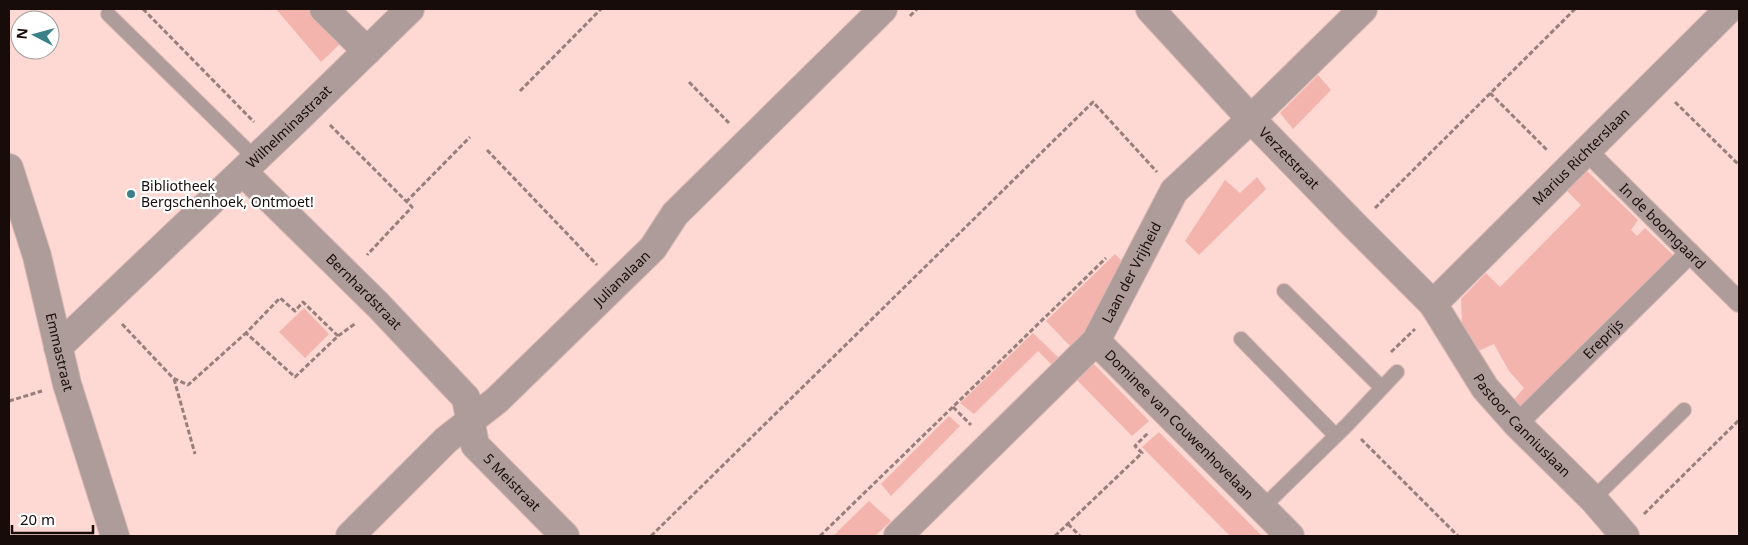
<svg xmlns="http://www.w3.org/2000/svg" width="1748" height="545" font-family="'Noto Sans',sans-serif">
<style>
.green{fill:#f2b4ac}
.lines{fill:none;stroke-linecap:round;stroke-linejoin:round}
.service-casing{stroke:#d9b7b3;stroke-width:16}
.pedestrian-casing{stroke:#d9b7b3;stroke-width:22}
.minor-casing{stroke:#d9b7b3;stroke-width:30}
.tertiary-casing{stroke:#d9b7b3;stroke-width:30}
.path{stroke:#997f7c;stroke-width:3;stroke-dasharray:5 2.5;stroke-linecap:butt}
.service{stroke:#ad9c9a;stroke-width:14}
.pedestrian{stroke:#ad9c9a;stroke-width:20}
.minor{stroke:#ad9c9a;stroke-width:28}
.tertiary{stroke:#ad9c9a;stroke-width:28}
.poi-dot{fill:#398089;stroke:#fff;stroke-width:2}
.labels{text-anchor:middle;stroke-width:4.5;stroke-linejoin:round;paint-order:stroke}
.street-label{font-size:14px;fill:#180c0b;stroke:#fff}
.poi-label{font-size:14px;fill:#180c0b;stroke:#fff;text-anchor:start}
</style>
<rect width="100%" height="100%" fill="#fed8d3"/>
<!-- green -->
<path class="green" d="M 276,9 L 307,9 L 341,43 L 321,62 Z
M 1318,75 L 1331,90 L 1293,129 L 1280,113 Z
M 1587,171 L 1638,220 L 1631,230 L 1637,236 L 1645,228 L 1676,258 L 1521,412 L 1511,403 L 1524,388 L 1509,371 L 1494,344 L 1476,352 L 1462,324 L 1461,299 L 1486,273 L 1500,287 L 1581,205 L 1567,191 Z
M 1257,177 L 1266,189 L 1199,255 L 1185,241 L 1225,180 L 1240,193 Z
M 1115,254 L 1123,262 L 1088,329 L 1071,347 L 1046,321 Z
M 304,308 L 329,334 L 305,358 L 279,332 Z
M 1033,333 L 1059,358 L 1052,365 L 1038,351 L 974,414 L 960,403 Z
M 1092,362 L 1149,421 L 1132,436 L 1076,379 Z
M 949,416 L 960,426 L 891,496 L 881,484 Z
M 1159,432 L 1262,536 L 1230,536 L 1142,447 Z
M 869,501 L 891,521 L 875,536 L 833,536 Z"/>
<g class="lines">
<!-- service casing -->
<g class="service-casing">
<path id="service" d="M 108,14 L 256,159
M 1284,291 L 1382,388
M 1241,339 L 1336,436
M 1593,499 L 1684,410
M 1262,508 L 1347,425 L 1397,372"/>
</g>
<!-- pedestrian casing -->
<g class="pedestrian-casing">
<g id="pedestrian">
<path id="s1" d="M 1586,150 L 1739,302"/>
<path id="s2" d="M 1517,424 L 1690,253"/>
</g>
</g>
<!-- minor casing -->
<g class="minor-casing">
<g id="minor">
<path d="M 324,9 L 367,51"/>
<path id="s3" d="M 1150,9 L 1251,119 L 1356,227 L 1433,304 L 1485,388 L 1517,424 L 1593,499 L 1625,536"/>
<path id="s4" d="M 9,168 L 37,256 L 67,384 L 115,536"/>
<path id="s5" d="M 243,172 L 378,305 L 466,398 L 475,445 L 565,536"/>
<path id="s6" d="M 1433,304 L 1729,9"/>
<path id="s7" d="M 1096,341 L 1290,536"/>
<path id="s8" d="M 58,347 L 290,126 L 410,9"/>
<path id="s9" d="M 898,536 L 1096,341 L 1174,191 L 1251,119 L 1363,9"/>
</g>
</g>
<!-- tertiary casing -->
<g class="tertiary-casing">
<g id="tertiary">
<path id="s10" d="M 350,536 L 446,440 L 497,400 L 653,248 L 675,214 L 883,9"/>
</g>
</g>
<!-- path -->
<path class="path" d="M 143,9 L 254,122
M 910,16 L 917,9
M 689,82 L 729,123
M 520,91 L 601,9
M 1490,93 L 1548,151
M 1675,102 L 1739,165
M 330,125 L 412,207 L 367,255
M 487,150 L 597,265
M 406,202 L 470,137
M 1375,208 L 1575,9
M 122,324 L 173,378 L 188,385 L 246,333
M 338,336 L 303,302 L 295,311 L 280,298 L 246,333 L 295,377 L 338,336 L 356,323
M 1391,352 L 1415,329
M 174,379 L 195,454
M 9,401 L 42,391
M 953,407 L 971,425
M 1361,439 L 1458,536
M 1644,514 L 1739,420
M 1068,524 L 1080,536
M 651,536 L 1093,102 L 1157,172
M 820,536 L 1106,258
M 1055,536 L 1142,453 L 1135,446 L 1149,432"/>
<!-- service -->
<use href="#service" class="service"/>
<!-- pedestrian -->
<use href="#pedestrian" class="pedestrian"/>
<!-- minor -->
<use href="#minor" class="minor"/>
<!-- tertiary -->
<use href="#tertiary" class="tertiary"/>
</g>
<!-- markers -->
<circle class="poi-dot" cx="131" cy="194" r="5"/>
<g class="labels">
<!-- street labels -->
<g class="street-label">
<text dy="5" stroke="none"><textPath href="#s8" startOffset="319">Wilhelminastraat</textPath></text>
<text dy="5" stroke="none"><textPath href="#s6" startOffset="209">Marius Richterslaan</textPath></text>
<text dy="5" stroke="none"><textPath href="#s3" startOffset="204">Verzetstraat</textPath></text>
<text dy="5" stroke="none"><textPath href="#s1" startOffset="108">In de boomgaard</textPath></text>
<text dy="5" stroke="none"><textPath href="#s9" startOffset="355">Laan der Vrijheid</textPath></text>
<text dy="5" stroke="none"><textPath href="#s10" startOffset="375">Julianalaan</textPath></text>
<text dy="5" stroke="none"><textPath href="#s5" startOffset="170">Bernhardstraat</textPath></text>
<text dy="5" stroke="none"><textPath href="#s2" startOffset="121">Ereprijs</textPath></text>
<text dy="5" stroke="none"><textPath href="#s4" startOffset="191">Emmastraat</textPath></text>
<text dy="5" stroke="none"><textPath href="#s3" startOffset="560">Pastoor Canniuslaan</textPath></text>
<text dy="5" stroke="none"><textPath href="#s7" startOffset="118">Dominee van Couwenhovelaan</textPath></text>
<text dy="5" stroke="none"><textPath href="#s5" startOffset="418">5 Meistraat</textPath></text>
</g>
<!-- poi labels -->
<g class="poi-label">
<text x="141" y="191">Bibliotheek<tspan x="141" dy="16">Bergschenhoek, Ontmoet!</tspan></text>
</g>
</g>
<!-- border -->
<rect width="1748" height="545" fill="none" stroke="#180c0b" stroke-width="20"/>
<!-- north arrow -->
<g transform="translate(35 35) rotate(276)"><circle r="24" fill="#ffffff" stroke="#a39e9d"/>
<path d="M0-4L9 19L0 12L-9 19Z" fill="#398089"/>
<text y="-8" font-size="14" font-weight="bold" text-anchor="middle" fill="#180c0b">N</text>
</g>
<!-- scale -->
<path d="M12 525v8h81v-8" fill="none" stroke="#180c0b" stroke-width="2.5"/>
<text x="20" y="525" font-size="15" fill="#180c0b" stroke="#ffffff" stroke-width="4" paint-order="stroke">20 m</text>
</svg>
